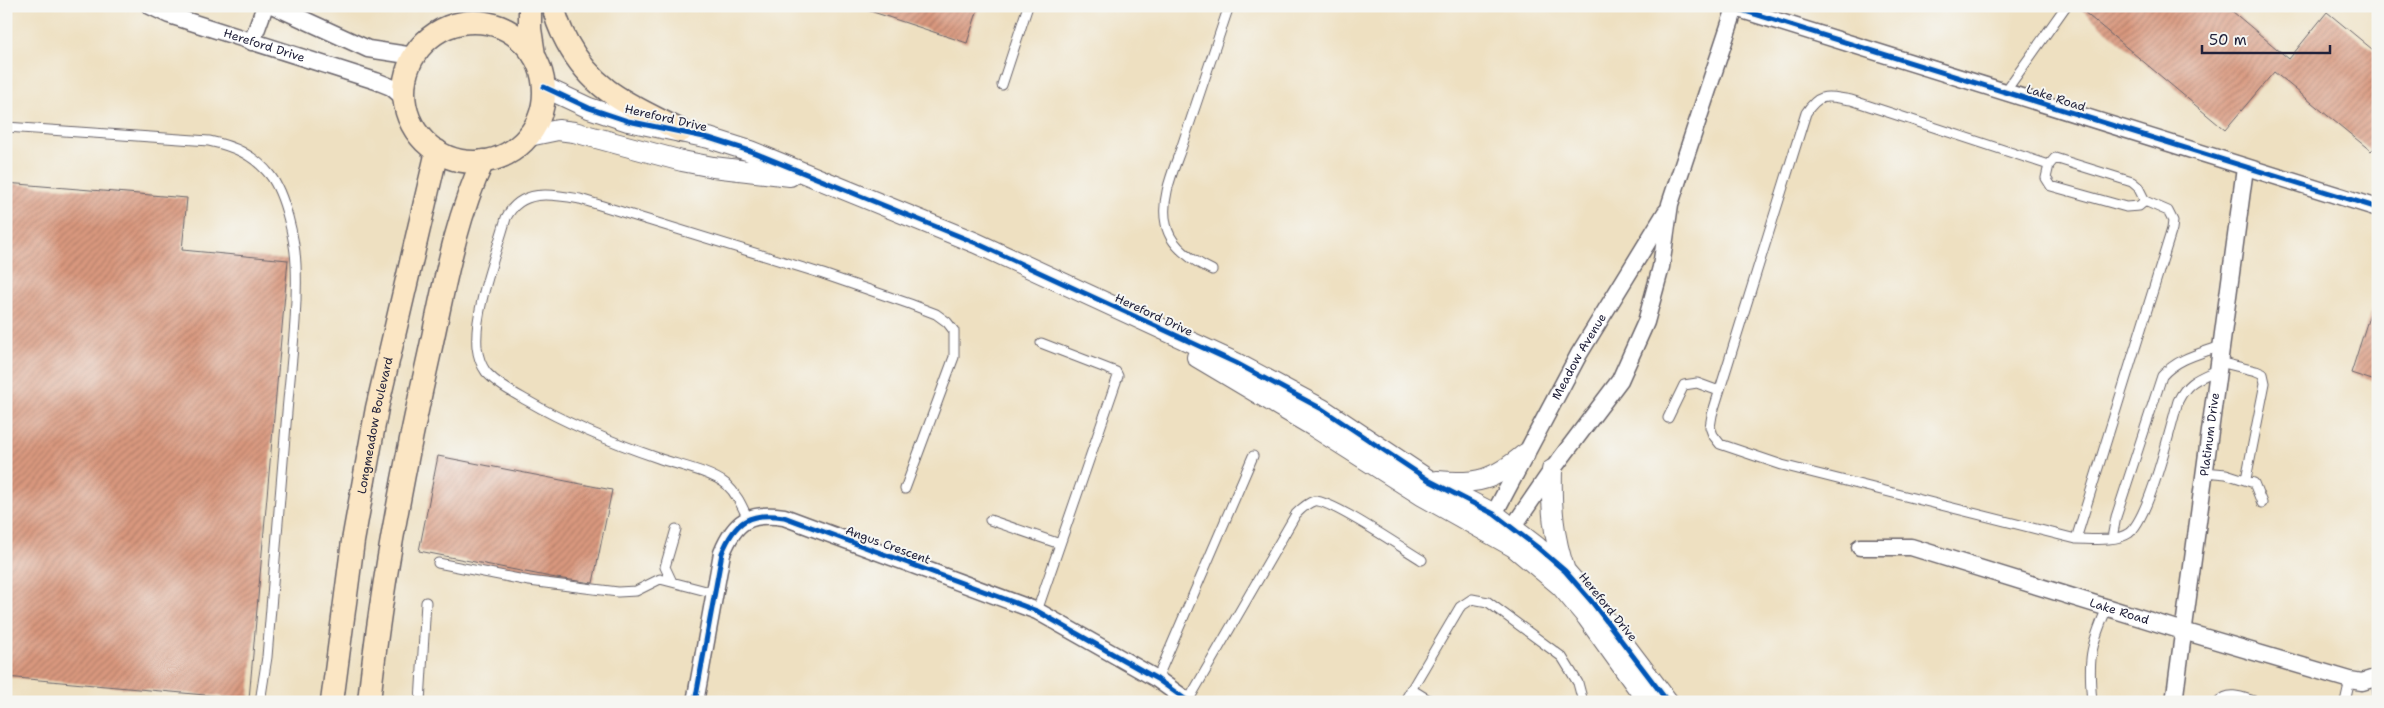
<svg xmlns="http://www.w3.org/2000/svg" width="2384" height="708" font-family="'Shantell Sans',sans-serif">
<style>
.building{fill:url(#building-hatch)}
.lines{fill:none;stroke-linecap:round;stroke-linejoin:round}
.service-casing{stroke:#69646a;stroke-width:11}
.minor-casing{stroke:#69646a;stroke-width:19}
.tertiary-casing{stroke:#69646a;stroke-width:22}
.secondary-casing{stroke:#69646a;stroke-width:25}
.service{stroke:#fff;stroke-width:9}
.minor{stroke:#fff;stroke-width:16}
.tertiary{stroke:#fff;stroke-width:20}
.secondary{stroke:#fbe6c4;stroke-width:22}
.cycleway-casing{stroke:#f6f6f2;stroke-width:8}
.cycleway{stroke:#0057b8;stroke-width:5}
.labels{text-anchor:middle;stroke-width:4;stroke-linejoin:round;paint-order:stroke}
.street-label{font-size:12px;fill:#22223b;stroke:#f6f6f2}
</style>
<defs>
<pattern id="building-hatch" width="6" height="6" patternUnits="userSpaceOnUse" patternTransform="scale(1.25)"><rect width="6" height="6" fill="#d9987e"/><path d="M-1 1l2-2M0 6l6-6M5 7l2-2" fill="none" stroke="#b07c68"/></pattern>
</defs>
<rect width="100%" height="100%" fill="#f6f6f2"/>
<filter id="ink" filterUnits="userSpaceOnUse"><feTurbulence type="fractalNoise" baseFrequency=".02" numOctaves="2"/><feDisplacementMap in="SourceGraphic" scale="10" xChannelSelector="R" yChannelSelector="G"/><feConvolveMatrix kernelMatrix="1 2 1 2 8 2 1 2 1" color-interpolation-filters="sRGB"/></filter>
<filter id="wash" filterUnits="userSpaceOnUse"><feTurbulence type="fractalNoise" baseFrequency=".0096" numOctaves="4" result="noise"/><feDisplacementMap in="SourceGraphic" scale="20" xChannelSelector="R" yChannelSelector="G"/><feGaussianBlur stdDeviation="1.12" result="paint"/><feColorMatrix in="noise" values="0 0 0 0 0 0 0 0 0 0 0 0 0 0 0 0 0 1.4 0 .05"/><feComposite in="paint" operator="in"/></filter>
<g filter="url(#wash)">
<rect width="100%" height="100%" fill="#eee0c1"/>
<g id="blocks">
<!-- building -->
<path class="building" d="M 865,6 L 979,6 L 967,43 L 864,9 Z
M 2077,6 L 2226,6 L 2289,59 L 2327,12 L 2378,54 L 2378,144 L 2371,151 L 2274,72 L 2225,130 Z
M 6,183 L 187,198 L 182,250 L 288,260 L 249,699 L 6,677 Z
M 2375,298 L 2378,299 L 2378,382 L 2351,373 Z
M 438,456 L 612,490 L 593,583 L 556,578 L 419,551 Z"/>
</g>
</g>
<g filter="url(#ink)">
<use href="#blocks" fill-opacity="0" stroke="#69646a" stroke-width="1"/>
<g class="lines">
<!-- service casing -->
<g class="service-casing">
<path id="service" d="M 1002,85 L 1028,6
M 2005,92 L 2066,6
M 6,127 L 209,141 C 233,146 253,154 270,175 C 285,194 295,240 296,265 C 298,313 291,363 287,412 C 280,493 274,575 267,657 L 260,702
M 2055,158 L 2132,182 L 2138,187 L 2145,201 L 2139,206 L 2126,207 L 2051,186 L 2046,178 L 2049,165 Z
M 2049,165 L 1851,100 C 1829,97 1820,91 1806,113 L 1712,415 L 1710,427 L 1713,435 L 1720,444 L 1782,465 L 2076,539 C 2091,539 2116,542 2129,533 C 2149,518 2170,429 2178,401 C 2188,381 2198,379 2217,370
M 1212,270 C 1193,261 1170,247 1166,224 C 1160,197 1175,167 1183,143 C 1198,97 1214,52 1229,6
M 2219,362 L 2256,371 L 2263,374 L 2265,383 L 2246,479
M 1668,418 L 1684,385 L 1697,383 L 1719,391
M 2204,472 L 2226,474 L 2254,483 L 2262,503
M 748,519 C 742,506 737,494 726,484 C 710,471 677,465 658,458 C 611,442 569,425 526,400 C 512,392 497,384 486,372 C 481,365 478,356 477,347 C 474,309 496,255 506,218 C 521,188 552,194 580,199 L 823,274 L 910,304 L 936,314 L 947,322 L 954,331 L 954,357 L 905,489
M 990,520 L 1060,544
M 2112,538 L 2116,517 L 2162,376 C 2178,358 2199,354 2221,346
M 2076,539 L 2172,229 L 2173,221 L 2168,211 L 2145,201
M 438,563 L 529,581 L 618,592 L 636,591 L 660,579 L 714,593
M 672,582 L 665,567 L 676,529
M 1037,611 L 1118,376 L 1116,372 L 1041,343
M 1157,679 L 1253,456
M 2376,679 L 2378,696
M 1411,689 L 1432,702
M 1188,701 L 1296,514 C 1301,509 1307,503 1314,501 C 1329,498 1405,550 1422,560
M 420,702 L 426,602
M 1404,702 L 1460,607 L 1472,599 L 1488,602 L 1562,657 L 1578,683 L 1583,702
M 2092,702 C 2088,660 2090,647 2107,608
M 2219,702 C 2229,690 2244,698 2257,702
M 2345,702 L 2350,680"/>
</g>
<!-- minor casing -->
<g class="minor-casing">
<g id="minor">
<path id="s1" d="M 150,6 L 169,15 L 376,81 L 391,87 L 405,99"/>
<path d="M 274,6 L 368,49 L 414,56"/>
<path d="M 1729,6 L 2378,208"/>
<path d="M 252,42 L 265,6"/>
<path id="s2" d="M 1494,514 L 1579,354 L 1666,212"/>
<path d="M 1513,527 L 1552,470 L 1620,380 L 1646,322 L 1661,267 L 1670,204 L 1735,8"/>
<path id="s3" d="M 1860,547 L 1911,547 L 2183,631 L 2350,680 L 2362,682 L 2378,677"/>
<path d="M 695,702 L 722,553 C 735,521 749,512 784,517 L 1037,611 L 1157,679 L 1189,702"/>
<path id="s4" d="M 2174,702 L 2245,168"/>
</g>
</g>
<!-- tertiary casing -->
<g class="tertiary-casing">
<path id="tertiary" d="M 544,87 L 589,108 L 628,121 L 709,138 L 750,151 L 976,243 L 1236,363 L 1322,409 L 1430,481 L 1494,514 L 1537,547 L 1565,571 L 1592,602 L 1668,702
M 529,136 L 558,130 L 574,132 L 682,161 L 713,167 L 790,176
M 1197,357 L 1313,426 L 1423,496 L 1514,547 L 1561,586 L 1587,617 L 1648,702
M 1552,470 C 1551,506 1553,537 1565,571
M 1437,481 C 1477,485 1494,480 1525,454"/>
</g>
<!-- secondary casing -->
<g class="secondary-casing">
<g id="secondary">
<path d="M 530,6 L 530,29 L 534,55"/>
<path d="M 554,6 C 555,19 561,31 567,42 C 595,94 631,105 681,131"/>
<circle cx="474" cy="92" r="70"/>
<path id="s5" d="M 332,702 L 353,541 L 377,408 L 437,151"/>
<path d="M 369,702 C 381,583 404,466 430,351 C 444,287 455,220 483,161"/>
</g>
</g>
<!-- service -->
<use href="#service" class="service"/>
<!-- minor -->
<use href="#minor" class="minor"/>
<!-- tertiary -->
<use href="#tertiary" class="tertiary"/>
<!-- secondary -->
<use href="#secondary" class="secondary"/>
<!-- cycleway casing -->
<g class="cycleway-casing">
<path id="cycleway" d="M 1729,6 L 2378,208
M 544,87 L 589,108 L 628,121 L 709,138 L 750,151 L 976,243 L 1236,363 L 1322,409 L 1430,481 L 1494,514 L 1537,547 L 1565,571 L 1592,602 L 1668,702
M 695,702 L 722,553 C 735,521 749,512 784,517 L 1037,611 L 1157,679 L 1189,702"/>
</g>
<!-- cycleway -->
<use href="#cycleway" class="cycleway"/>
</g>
</g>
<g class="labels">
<!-- street labels -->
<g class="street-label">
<text dy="4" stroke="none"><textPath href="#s1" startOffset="121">Hereford Drive</textPath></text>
<text transform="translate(2056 98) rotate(18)" y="4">Lake Road</text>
<text transform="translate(666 118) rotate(13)" y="4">Hereford Drive</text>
<text transform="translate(1154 315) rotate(25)" y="4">Hereford Drive</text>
<text dy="4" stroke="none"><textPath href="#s2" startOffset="179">Meadow Avenue</textPath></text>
<text dy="4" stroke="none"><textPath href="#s5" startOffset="280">Longmeadow Boulevard</textPath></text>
<text dy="4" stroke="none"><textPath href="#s4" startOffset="270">Platinum Drive</textPath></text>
<text transform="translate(888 545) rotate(20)" y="4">Angus Crescent</text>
<text transform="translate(1608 607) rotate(51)" y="4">Hereford Drive</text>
<text dy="4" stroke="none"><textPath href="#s3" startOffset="269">Lake Road</textPath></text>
</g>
</g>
<!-- margin -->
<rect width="2384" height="708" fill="none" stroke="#f6f6f2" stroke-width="25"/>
<!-- scale -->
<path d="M2202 45v8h128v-8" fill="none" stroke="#22223b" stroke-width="2.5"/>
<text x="2209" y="45" font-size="15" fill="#22223b" stroke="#f6f6f2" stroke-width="4" paint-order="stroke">50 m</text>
</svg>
